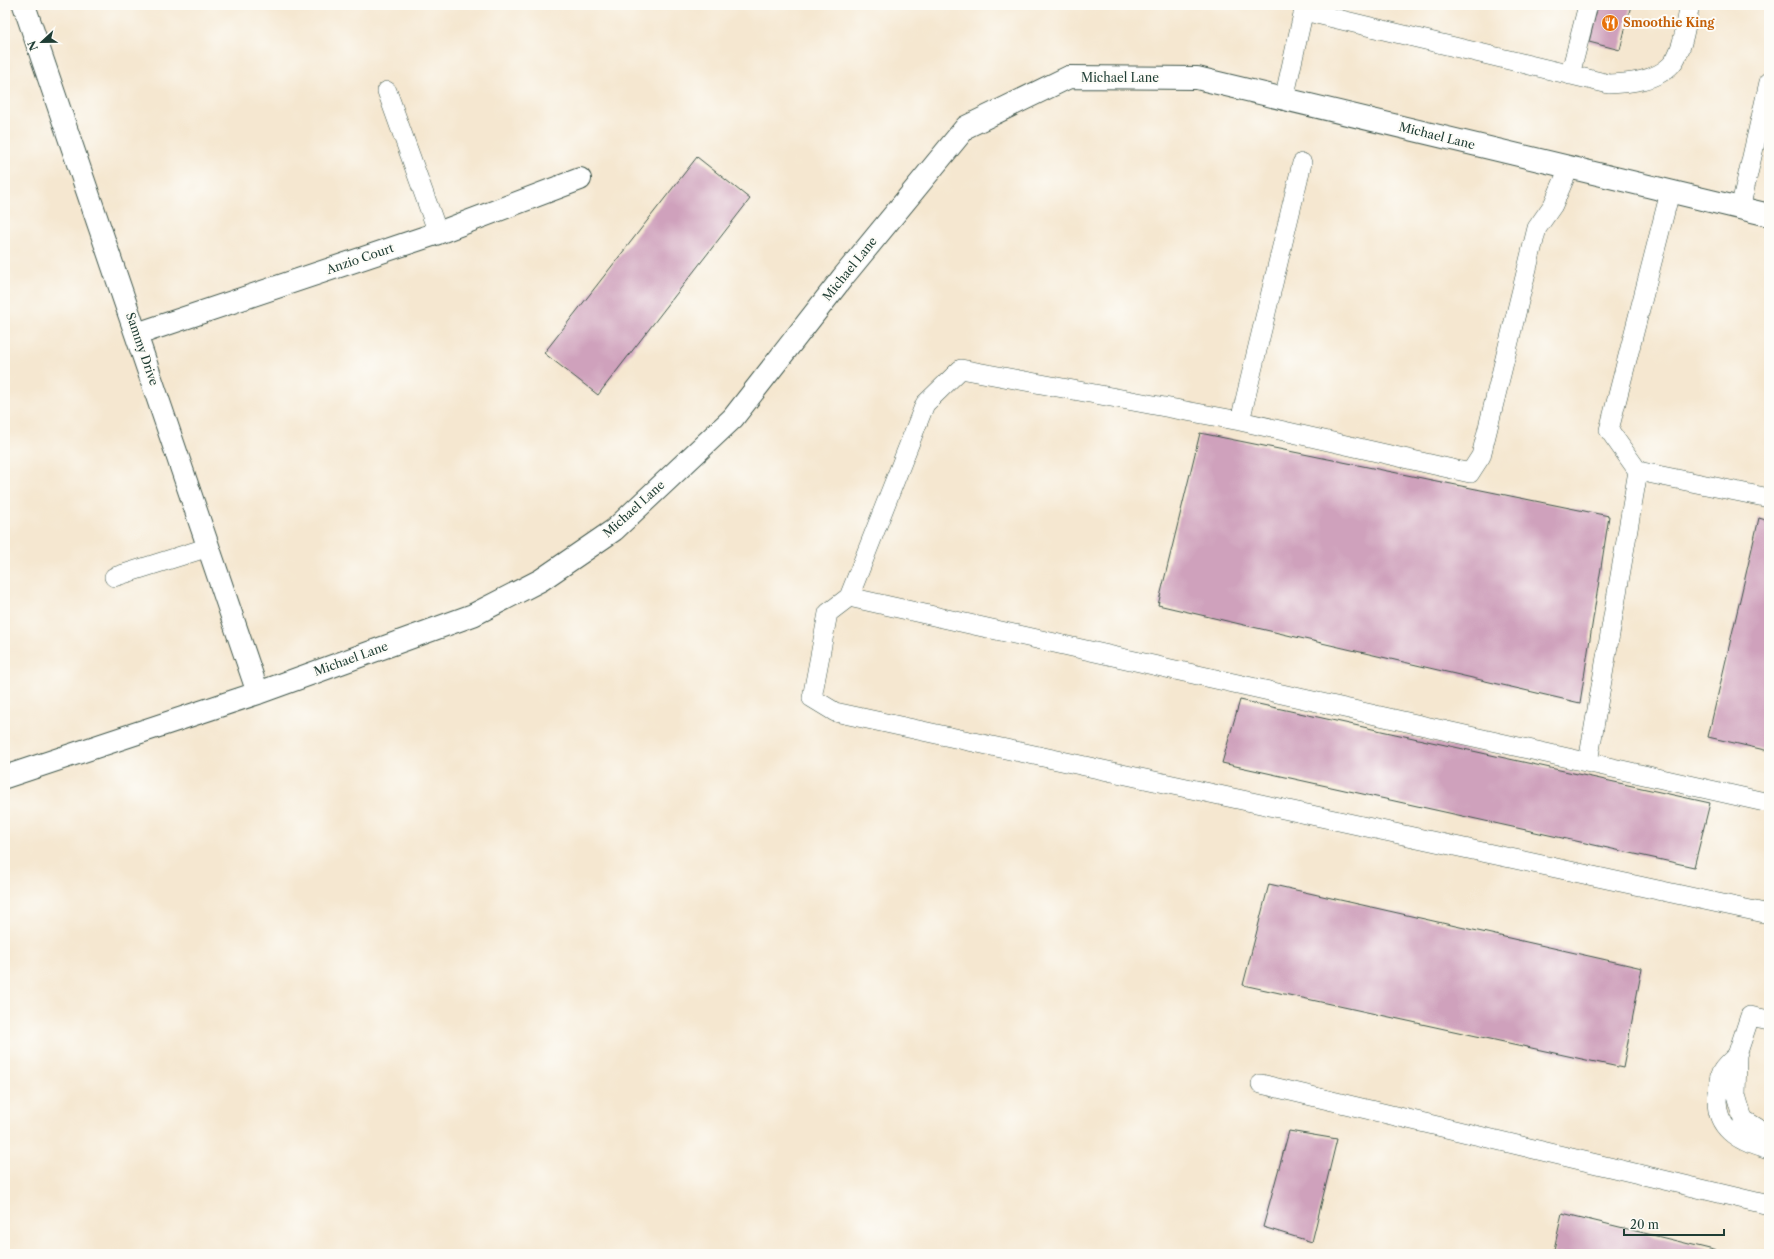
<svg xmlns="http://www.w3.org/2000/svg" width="1774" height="1259" font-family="'Libre Caslon Text',serif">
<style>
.building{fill:#cfa1bc}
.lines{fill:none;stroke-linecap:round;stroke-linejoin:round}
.service-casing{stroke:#3f564b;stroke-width:20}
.minor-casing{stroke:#3f564b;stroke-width:24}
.service{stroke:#fff;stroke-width:19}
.minor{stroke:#fff;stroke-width:22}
.labels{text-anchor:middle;stroke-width:4;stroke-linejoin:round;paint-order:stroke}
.food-label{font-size:12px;font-weight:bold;fill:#c56008;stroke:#fdfcf7;text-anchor:start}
.street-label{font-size:12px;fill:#1f3d34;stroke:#fdfcf7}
</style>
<rect width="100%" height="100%" fill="#fdfcf7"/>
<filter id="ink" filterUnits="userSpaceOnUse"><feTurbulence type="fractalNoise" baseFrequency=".025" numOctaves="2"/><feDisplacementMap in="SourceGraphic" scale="8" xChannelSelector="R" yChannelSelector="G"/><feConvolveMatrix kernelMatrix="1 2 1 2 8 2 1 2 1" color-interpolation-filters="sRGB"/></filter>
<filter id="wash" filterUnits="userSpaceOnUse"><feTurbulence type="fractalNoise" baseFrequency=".012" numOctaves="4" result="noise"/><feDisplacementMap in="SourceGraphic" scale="16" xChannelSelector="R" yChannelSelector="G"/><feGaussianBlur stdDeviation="0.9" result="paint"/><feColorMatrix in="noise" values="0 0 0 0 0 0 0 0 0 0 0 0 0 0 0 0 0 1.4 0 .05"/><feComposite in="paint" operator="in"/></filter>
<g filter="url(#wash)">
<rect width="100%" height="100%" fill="#f5e7d0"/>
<g id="blocks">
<!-- building -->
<path class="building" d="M 1598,5 L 1631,5 L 1620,50 L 1589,42 Z
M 697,157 L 750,199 L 598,395 L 544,353 Z
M 1200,433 L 1609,516 L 1580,703 L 1158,605 Z
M 1759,518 L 1769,521 L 1769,751 L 1708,737 Z
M 1240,700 L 1710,803 L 1694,867 L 1222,763 Z
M 1269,884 L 1642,968 L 1623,1068 L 1243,985 Z
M 1289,1131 L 1337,1139 L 1312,1242 L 1263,1227 Z
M 1562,1213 L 1726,1253 L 1726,1254 L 1553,1254 Z"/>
</g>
</g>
<g filter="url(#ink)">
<use href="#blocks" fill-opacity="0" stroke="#3f564b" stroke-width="1"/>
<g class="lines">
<!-- service casing -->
<g class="service-casing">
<path id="service" d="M 1304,11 L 1609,84 C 1629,83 1655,81 1670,66 C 1683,54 1686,22 1690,5
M 1570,75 L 1588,5
M 387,91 L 438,233
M 1284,99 L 1305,5
M 1670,192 L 1609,430 L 1638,471 L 1769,498
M 1740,209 L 1769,82
M 1240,421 L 1302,163
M 114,577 L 209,547
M 849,597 L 925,404 L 961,369 L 1240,421 L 1470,473 L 1481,456 L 1537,228 L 1553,205 L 1569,168
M 1588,762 L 1638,471
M 1769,803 L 849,597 L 828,613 L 812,698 L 835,712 L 1769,914
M 1769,1020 L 1750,1016 L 1737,1055 L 1736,1095 L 1743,1119 L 1769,1135
M 1737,1055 C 1732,1060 1726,1065 1722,1071 C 1718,1076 1719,1086 1718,1092 C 1712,1128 1739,1142 1769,1150
M 1261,1084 L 1769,1205"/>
</g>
<!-- minor casing -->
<g class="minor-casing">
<path id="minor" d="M 24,5 L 258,693
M 137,334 L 438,233 L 580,179
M 5,777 L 258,693 L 473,615 L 541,580 L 614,530 L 733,418 L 843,277 L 966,127 L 1069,77 L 1197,78 L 1769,215"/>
</g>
<!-- service -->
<use href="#service" class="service"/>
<!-- minor -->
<use href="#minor" class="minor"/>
</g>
</g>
<!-- icons -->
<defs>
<g id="restaurant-disc" transform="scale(0.9)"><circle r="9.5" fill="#e8710a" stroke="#fdfcf7"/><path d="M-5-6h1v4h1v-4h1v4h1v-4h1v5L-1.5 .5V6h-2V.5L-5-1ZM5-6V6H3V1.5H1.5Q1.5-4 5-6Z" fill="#fff"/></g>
</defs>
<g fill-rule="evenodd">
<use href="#restaurant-disc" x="1610" y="23"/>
</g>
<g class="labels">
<!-- food labels -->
<g class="food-label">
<text x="1623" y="27">Smoothie King</text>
</g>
<!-- street labels -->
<g class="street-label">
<text x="1120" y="82">Michael Lane</text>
<text transform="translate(1437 136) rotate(14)" y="4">Michael Lane</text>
<text transform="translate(360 259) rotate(-19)" y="4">Anzio Court</text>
<text transform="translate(850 269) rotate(-51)" y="4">Michael Lane</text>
<text transform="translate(142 349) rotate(71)" y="4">Sammy Drive</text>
<text transform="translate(634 509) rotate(-42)" y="4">Michael Lane</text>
<text transform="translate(351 659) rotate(-20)" y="4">Michael Lane</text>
</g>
</g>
<!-- margin -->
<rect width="1774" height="1259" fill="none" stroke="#fdfcf7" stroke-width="20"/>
<!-- north arrow -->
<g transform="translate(42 42) rotate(248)" stroke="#fdfcf7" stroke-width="3" paint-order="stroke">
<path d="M0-3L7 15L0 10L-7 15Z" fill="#1f3d34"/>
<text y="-6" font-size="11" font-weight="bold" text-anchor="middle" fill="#1f3d34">N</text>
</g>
<!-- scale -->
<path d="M1624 1229v6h100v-6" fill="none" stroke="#1f3d34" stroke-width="2"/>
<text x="1630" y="1229" font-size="12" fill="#1f3d34" stroke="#fdfcf7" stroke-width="3" paint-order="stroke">20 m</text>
</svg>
